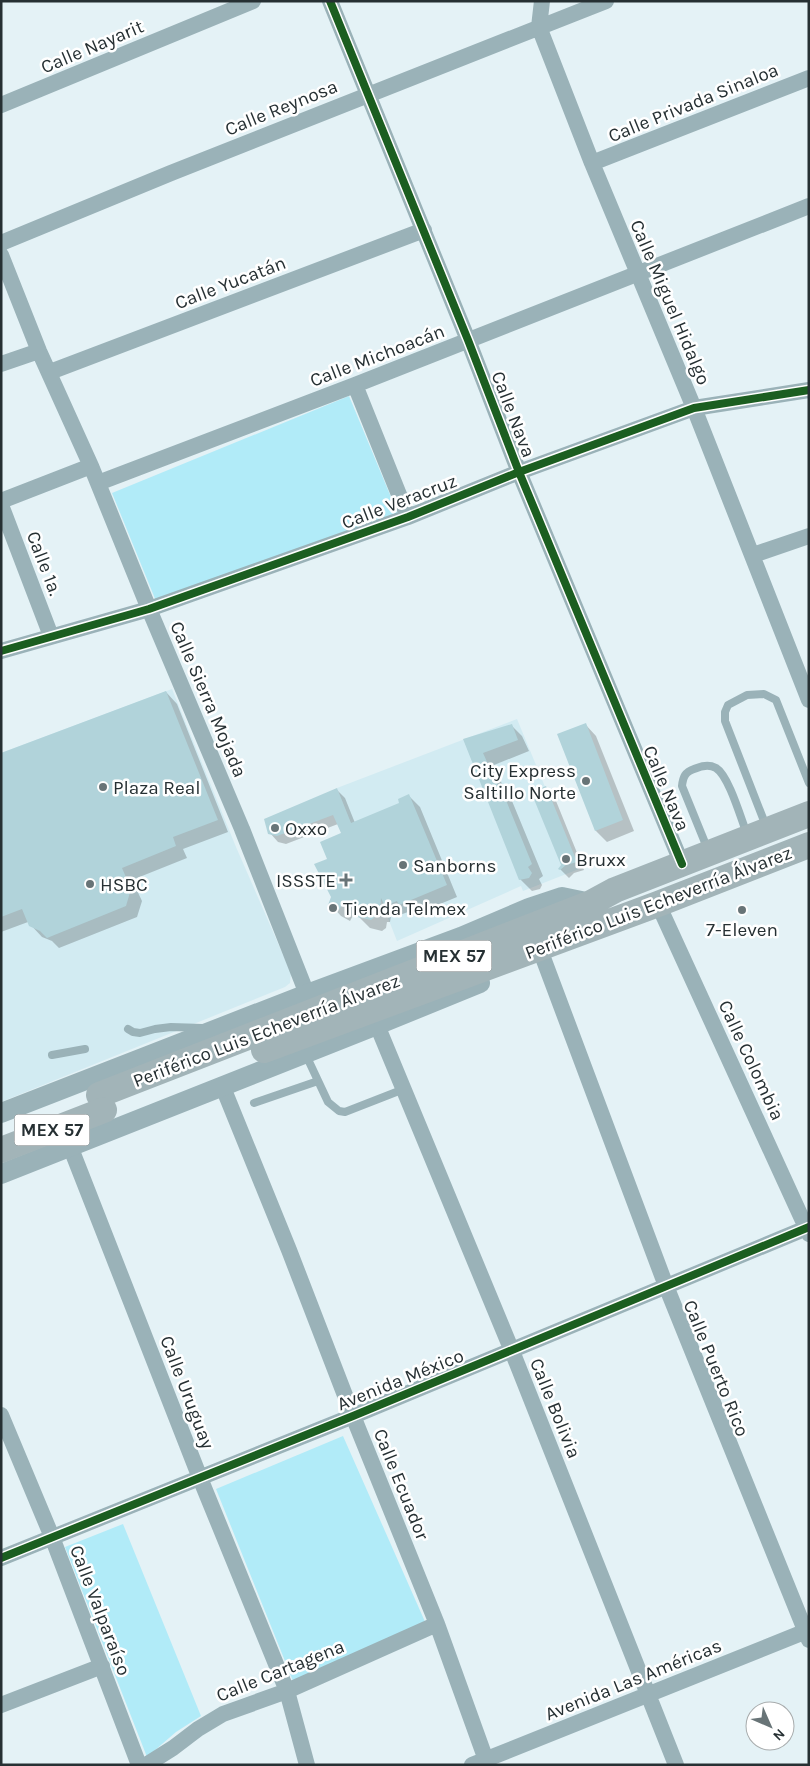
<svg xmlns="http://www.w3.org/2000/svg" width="810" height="1766" font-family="Karla,sans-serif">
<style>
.built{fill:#d2ebf2}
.green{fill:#b1ebf8}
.shadow{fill:#0003}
.building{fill:#b1d3da}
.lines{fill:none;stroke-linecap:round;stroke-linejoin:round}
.service{stroke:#9ab2b8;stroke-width:8}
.minor{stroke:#9ab2b8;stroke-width:16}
.tertiary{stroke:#9ab2b8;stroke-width:20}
.trunk{stroke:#a2b4b8;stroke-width:26}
.trunk-bridge{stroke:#a2b4b8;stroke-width:26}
.cycleway-casing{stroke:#fff;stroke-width:11}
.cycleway{stroke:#1b5e20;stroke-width:8}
.poi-dot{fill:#687477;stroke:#fff;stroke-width:2}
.labels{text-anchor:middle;stroke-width:5;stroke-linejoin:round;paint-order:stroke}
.shield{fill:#fff;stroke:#676e70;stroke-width:1}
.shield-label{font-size:18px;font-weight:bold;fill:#263033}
.street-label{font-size:19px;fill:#263033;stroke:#fff}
.poi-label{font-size:19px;fill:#263033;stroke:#fff;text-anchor:start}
</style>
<rect width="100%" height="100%" fill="#e4f2f6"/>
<!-- built -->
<path class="built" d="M 172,689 L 236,847 L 291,973 L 290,983 L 285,987 L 1,1102 L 1,753 Z
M 517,719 L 579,869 L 523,891 L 521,886 L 397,941 L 337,788 Z"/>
<!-- green -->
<path class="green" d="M 349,396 L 398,514 L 158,606 L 112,493 Z
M 343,1436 L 426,1624 L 293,1681 L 216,1489 Z
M 123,1524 L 201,1716 L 176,1732 L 147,1757 L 65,1547 Z"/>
<!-- shadow -->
<path class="shadow" d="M 166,692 L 177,704 L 228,832 L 183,849 L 187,858 L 132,880 L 142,901 L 137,917 L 59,948 L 52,941 L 42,937 L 28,922 L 1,932 L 1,755 Z
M 585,724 L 596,736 L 634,831 L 607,842 L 596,831 L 559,735 Z
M 511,725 L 522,736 L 529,751 L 494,765 L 507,796 L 512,801 L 543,876 L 539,879 L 542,885 L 540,889 L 532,891 L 520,879 L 464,740 Z
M 545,788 L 554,796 L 584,870 L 574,873 L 569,878 L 560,869 L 562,865 Z
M 336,789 L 345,798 L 355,823 L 401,804 L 409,796 L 420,807 L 457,897 L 411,916 L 408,912 L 397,916 L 392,911 L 390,922 L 387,922 L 386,928 L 382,931 L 370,928 L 358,916 L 357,913 L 355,912 L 350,921 L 341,916 L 330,904 L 332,897 L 328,859 L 342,834 L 338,824 L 286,844 L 278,842 L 270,833 Z"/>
<!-- building -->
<path class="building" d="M 166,691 L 218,820 L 173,837 L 176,846 L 122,868 L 131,889 L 126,906 L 47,938 L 40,931 L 29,926 L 22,909 L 1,917 L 1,753 Z
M 586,723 L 623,820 L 595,831 L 557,734 Z
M 512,724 L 518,740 L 483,753 L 498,786 L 501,788 L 532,864 L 528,867 L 532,873 L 529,878 L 519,880 L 463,739 Z
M 546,786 L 577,862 L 566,865 L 560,870 L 558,869 L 561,865 L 531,792 Z
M 337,788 L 351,823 L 399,803 L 398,799 L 409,794 L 447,885 L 399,905 L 397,901 L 385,906 L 381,898 L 380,911 L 376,911 L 375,917 L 371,920 L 357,917 L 354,905 L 350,903 L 344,902 L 338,911 L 328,905 L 331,897 L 314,864 L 327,859 L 320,842 L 341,833 L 333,815 L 277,836 L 268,834 L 264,819 Z"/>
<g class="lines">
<!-- service -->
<path class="service" d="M 766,826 L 725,721 L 725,712 L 728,705 L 747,695 L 764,694 L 776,700 L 809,783
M 708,850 L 682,786 C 683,777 685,772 694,769 C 701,766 709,764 716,768 C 729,776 741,819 747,834
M 128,1029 L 133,1032 L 140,1033 L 155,1029 L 171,1027 L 203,1028
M 305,1053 L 328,1102 L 339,1111 L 345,1112 L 404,1089
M 52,1055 L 85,1049
M 254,1103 L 318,1081"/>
<!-- minor -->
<path class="minor" d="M 330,1 L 468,340 L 519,472 L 682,864
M 542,1 L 539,27 L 592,163 L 694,408 L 809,700
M 1,105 L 253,1
M 592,163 L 809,78
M 1,243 L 171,173 L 606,1
M 1,255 L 39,351 L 91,466 L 149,609 L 242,829 L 307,994
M 1,364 L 39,351
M 50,372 L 424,230
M 355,385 L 408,517
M 98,483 L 355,385 L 809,206
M 1,501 L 91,466
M 1,505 L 51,636
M 753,555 L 809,536
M 1,651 L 149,609 L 408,517 L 519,472 L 694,408 L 809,390
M 658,904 L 809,1234
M 539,947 L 666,1286 L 809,1640
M 377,1025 L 512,1351 L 676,1765
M 222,1085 L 289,1250 L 353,1416 L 437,1624 L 486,1760
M 70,1146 L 200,1478 L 287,1691 L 307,1765
M 1,1415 L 52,1537 L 139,1765
M 1,1558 L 353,1416 L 809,1227
M 1,1705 L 102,1666
M 146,1765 L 173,1748 L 198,1729 L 223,1714 L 287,1691 L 437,1624
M 472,1765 L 809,1630"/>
<!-- tertiary -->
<path class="tertiary" d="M 1,1113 L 307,994 L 461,937 L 529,908 L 562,897 L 591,903
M 1,1174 L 377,1025 L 480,983"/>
<!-- trunk -->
<path class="trunk" d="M 264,1050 L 658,904 L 809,845
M 99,1095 L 591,903 L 615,890 L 809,814"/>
<!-- trunk-bridge -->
<path class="trunk-bridge" d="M 1,1150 L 104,1110"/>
<!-- cycleway casing -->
<g class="cycleway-casing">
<path id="cycleway" d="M 330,1 L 468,340 L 519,472 L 682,864
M 1,651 L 149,609 L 408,517 L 519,472 L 694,408 L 809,390
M 1,1558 L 353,1416 L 809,1227"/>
</g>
<!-- cycleway -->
<use href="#cycleway" class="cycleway"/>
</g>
<!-- markers -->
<g class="poi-dot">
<circle cx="586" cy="781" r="5"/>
<circle cx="103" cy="787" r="5"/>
<circle cx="275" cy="828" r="5"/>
<circle cx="566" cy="859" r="5"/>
<circle cx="403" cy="865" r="5"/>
<path d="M343.5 872.5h5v5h5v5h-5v5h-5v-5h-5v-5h5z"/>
<circle cx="90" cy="884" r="5"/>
<circle cx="333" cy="908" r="5"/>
<circle cx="742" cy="910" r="5"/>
</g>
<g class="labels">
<!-- shield labels -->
<g class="shield">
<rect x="416.5" y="940.5" width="75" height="31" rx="4"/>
<rect x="14.5" y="1114.5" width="75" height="31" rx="4"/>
</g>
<g class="shield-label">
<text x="454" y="962">MEX 57</text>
<text x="52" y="1136">MEX 57</text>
</g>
<!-- street labels -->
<g class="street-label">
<text transform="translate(92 46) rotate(-23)" y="7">Calle Nayarit</text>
<text transform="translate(693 102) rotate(-22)" y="7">Calle Privada Sinaloa</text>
<text transform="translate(281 107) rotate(-22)" y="7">Calle Reynosa</text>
<text transform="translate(230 282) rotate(-21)" y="7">Calle Yucatán</text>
<text transform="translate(671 302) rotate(67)" y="7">Calle Miguel Hidalgo</text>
<text transform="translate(377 355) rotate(-21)" y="7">Calle Michoacán</text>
<text transform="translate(514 414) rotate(69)" y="7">Calle Nava</text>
<text transform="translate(399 501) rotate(-21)" y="7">Calle Veracruz</text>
<text transform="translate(45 563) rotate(69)" y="7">Calle 1a.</text>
<text transform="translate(209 699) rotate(67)" y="7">Calle Sierra Mojada</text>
<text transform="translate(667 788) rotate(67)" y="7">Calle Nava</text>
<text transform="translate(658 902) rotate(-21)" y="7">Periférico Luis Echeverría Álvarez</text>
<text transform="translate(266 1030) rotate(-21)" y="7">Periférico Luis Echeverría Álvarez</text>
<text transform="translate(752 1060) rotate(65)" y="7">Calle Colombia</text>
<text transform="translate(717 1368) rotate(68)" y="7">Calle Puerto Rico</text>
<text transform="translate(400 1379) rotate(-22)" y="7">Avenida México</text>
<text transform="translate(188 1392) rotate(69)" y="7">Calle Uruguay</text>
<text transform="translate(556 1408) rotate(68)" y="7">Calle Bolivia</text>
<text transform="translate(402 1484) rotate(68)" y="7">Calle Ecuador</text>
<text transform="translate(101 1610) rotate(69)" y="7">Calle Valparaíso</text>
<text transform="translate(280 1670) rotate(-22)" y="7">Calle Cartagena</text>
<text transform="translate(633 1679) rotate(-22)" y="7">Avenida Las Américas</text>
</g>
<!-- poi labels -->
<g class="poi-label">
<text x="576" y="777" text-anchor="end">City Express<tspan x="576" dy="22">Saltillo Norte</tspan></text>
<text x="113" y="794">Plaza Real</text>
<text x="285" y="835">Oxxo</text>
<text x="576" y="866">Bruxx</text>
<text x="413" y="872">Sanborns</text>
<text x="336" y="887" text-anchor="end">ISSSTE</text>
<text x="100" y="891">HSBC</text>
<text x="343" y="915">Tienda Telmex</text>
<text x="742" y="936" text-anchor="middle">7-Eleven</text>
</g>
</g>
<!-- border -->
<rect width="810" height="1766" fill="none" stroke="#263033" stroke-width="5"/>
<!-- north arrow -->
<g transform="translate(770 1726) rotate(135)"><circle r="24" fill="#ffffff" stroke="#a8acad"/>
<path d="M0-4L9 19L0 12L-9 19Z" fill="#687477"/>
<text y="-8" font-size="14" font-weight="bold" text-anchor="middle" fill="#263033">N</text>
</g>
</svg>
